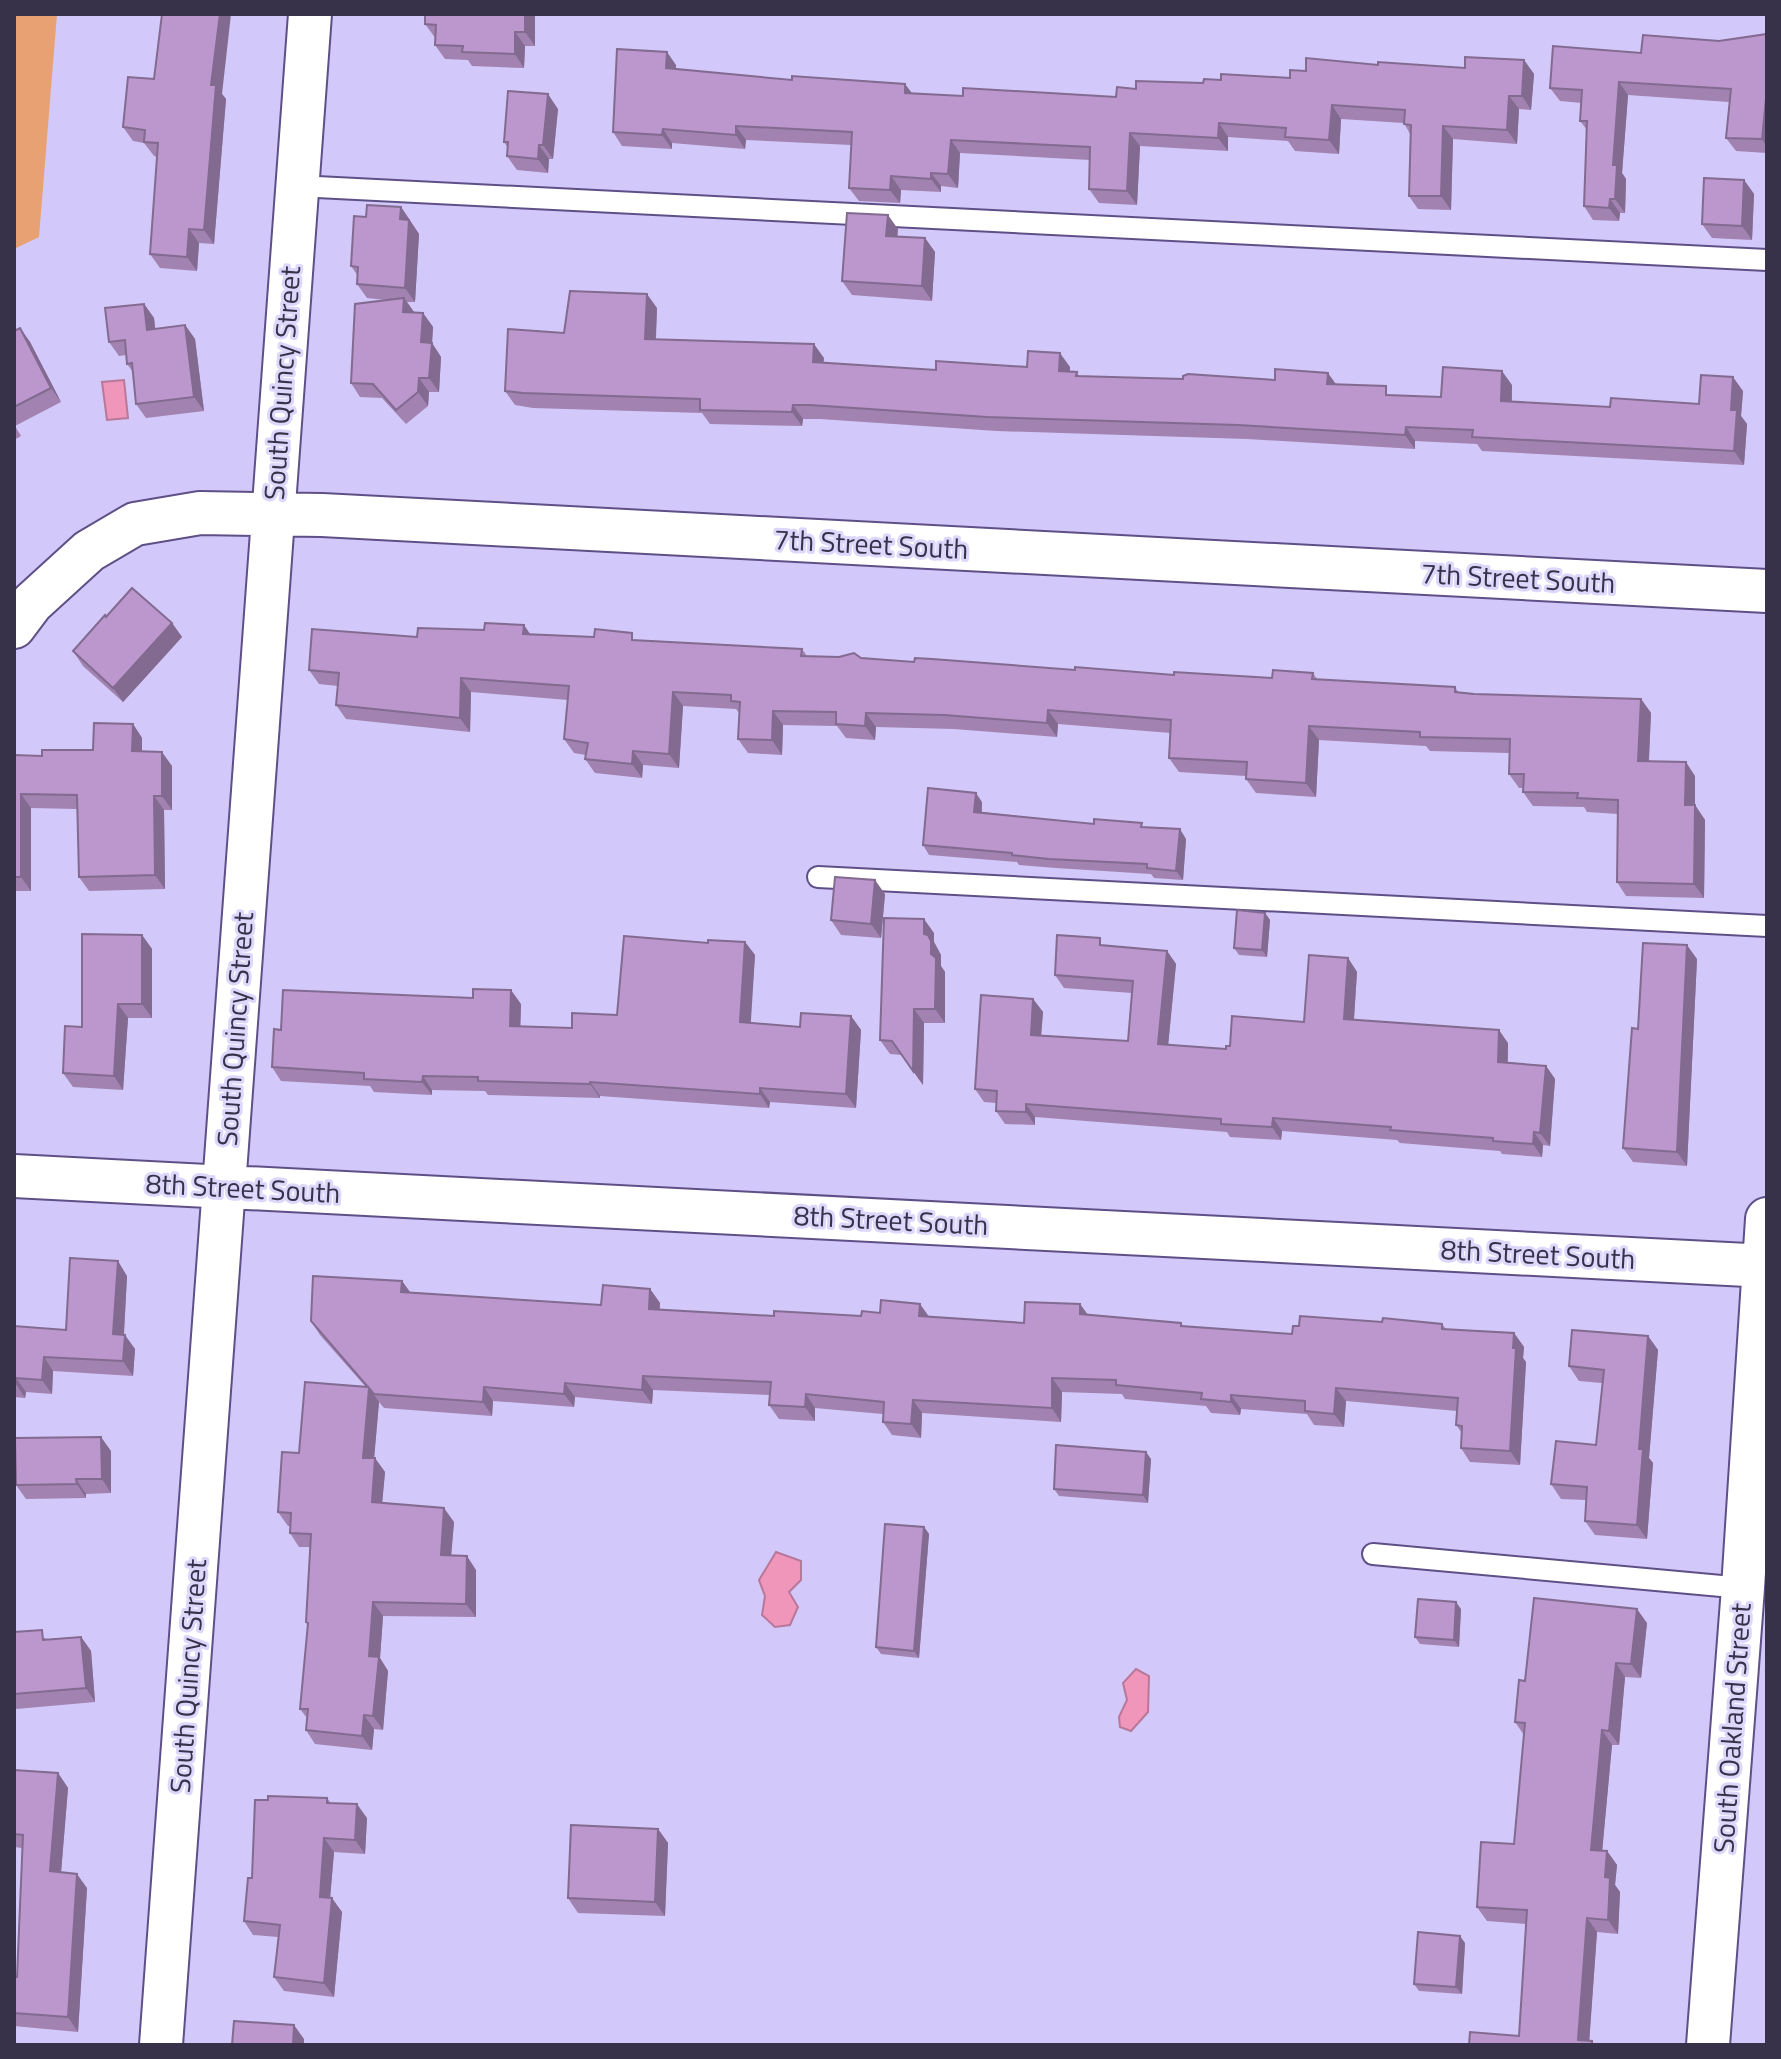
<svg xmlns="http://www.w3.org/2000/svg" width="1781" height="2059" font-family="'Titillium Web',sans-serif">
<style>
.green{fill:#e8a172}
.water{fill:#f096bb;stroke:#b87899;stroke-width:2}
.lines{fill:none;stroke-linecap:round;stroke-linejoin:round}
.service-casing{stroke:#5e5086;stroke-width:24}
.minor-casing{stroke:#5e5086;stroke-width:46}
.service{stroke:#fff;stroke-width:20}
.minor{stroke:#fff;stroke-width:42}
.wall{fill:#a182b0}
.shaded-wall{fill:#836a90}
.building{fill:#bb97cd;stroke:#836a90;stroke-width:2}
.labels{text-anchor:middle;stroke-width:6;stroke-linejoin:round;paint-order:stroke}
.street-label{font-size:28px;fill:#37324a;stroke:#ded7fc}
</style>
<rect width="100%" height="100%" fill="#d2c8f9"/>
<!-- green -->
<path class="green" d="M 14,14 L 57,14 L 39,237 L 14,249 Z"/>
<!-- water -->
<path class="water" d="M 124,380 L 128,418 L 107,420 L 102,382 Z
M 776,1552 L 801,1561 L 801,1580 L 789,1592 L 798,1607 L 790,1625 L 775,1627 L 762,1615 L 765,1596 L 759,1580 Z
M 1136,1669 L 1149,1676 L 1148,1712 L 1131,1731 L 1120,1727 L 1119,1717 L 1127,1700 L 1123,1683 Z"/>
<g class="lines">
<!-- service casing -->
<g class="service-casing">
<path id="service" d="M 297,186 L 1767,260
M 818,877 L 1767,926
M 1373,1554 L 1743,1588"/>
</g>
<!-- minor casing -->
<g class="minor-casing">
<path id="minor" d="M 14,627 L 32,603 L 89,551 L 135,524 L 200,513 L 322,515 L 1767,591
M 14,1176 L 1767,1266
M 161,2045 L 310,14
M 1708,2045 L 1743,1588 L 1767,1219"/>
</g>
<!-- service -->
<use href="#service" class="service"/>
<!-- minor -->
<use href="#minor" class="minor"/>
</g>
<!-- wall -->
<path class="wall" d="M 535,14 L 535,46 L 525,46 L 524,68 L 472,66 L 468,60 L 445,59 L 435,45 L 436,39 L 425,24 Z
M 1767,34 L 1767,153 L 1736,151 L 1726,138 L 1729,102 L 1628,95 L 1622,173 L 1626,179 L 1625,213 L 1620,213 L 1619,221 L 1593,220 L 1584,206 L 1587,130 L 1580,121 L 1582,103 L 1560,101 L 1550,88 L 1719,41 Z
M 1524,60 L 1534,74 L 1531,110 L 1519,109 L 1517,144 L 1453,139 L 1451,210 L 1418,209 L 1409,196 L 1410,134 L 1404,123 L 1341,119 L 1339,154 L 1295,151 L 1288,141 L 1228,137 L 1228,151 L 1140,146 L 1137,205 L 1099,203 L 1089,189 L 1090,160 L 960,153 L 958,188 L 941,186 L 941,192 L 901,190 L 900,203 L 859,201 L 849,188 L 851,145 L 746,140 L 745,149 L 672,143 L 672,149 L 622,146 L 613,132 L 676,65 L 676,69 L 912,93 L 963,96 L 1116,97 L 1136,89 L 1203,83 L 1221,80 L 1290,78 L 1306,71 L 1378,65 L 1465,68 Z
M 154,79 L 222,94 L 226,99 L 214,244 L 199,243 L 197,271 L 160,268 L 150,254 L 157,157 L 154,156 L 144,143 L 133,141 L 123,127 Z
M 558,109 L 553,159 L 549,159 L 548,173 L 517,170 L 507,156 L 508,148 L 504,142 Z
M 1744,180 L 1754,194 L 1752,240 L 1712,238 L 1702,224 Z
M 401,207 L 419,234 L 415,302 L 407,302 L 414,312 L 423,313 L 433,327 L 432,343 L 441,357 L 439,392 L 429,392 L 428,406 L 406,424 L 382,398 L 360,397 L 351,383 L 386,300 L 367,298 L 357,284 L 358,276 L 351,266 L 366,217 Z
M 898,229 L 897,236 L 925,238 L 935,252 L 932,301 L 852,295 L 842,281 Z
M 144,304 L 154,318 L 155,329 L 185,325 L 195,339 L 204,411 L 146,418 L 136,404 L 133,372 L 127,364 L 126,355 L 119,356 L 109,342 Z
M 657,308 L 656,339 L 824,358 L 823,363 L 936,370 L 1027,367 L 1070,367 L 1070,372 L 1077,372 L 1079,376 L 1336,384 L 1392,395 L 1441,397 L 1512,385 L 1512,402 L 1610,407 L 1699,404 L 1743,391 L 1741,416 L 1747,424 L 1744,465 L 1482,451 L 1477,444 L 1415,441 L 1415,449 L 1247,439 L 997,431 L 820,419 L 803,419 L 802,426 L 710,424 L 702,413 L 533,408 L 515,405 L 505,391 L 564,333 Z
M 20,328 L 30,342 L 61,402 L 15,426 L 21,436 L 14,440 L 14,331 Z
M 106,617 L 172,623 L 182,637 L 123,702 L 83,666 L 73,651 Z
M 524,625 L 530,634 L 802,649 L 807,656 L 1174,675 L 1272,678 L 1313,673 L 1317,679 L 1455,687 L 1458,692 L 1474,694 L 1641,699 L 1651,713 L 1649,761 L 1695,776 L 1695,805 L 1705,820 L 1704,898 L 1626,896 L 1617,882 L 1618,814 L 1587,812 L 1584,807 L 1533,806 L 1523,792 L 1524,788 L 1519,788 L 1509,774 L 1509,753 L 1430,751 L 1426,746 L 1319,740 L 1316,797 L 1256,793 L 1246,779 L 1246,776 L 1179,772 L 1169,758 L 1171,733 L 1058,724 L 1057,737 L 954,729 L 876,727 L 875,740 L 846,738 L 837,726 L 783,725 L 782,755 L 748,753 L 738,739 L 740,714 L 736,709 L 683,706 L 679,768 L 643,765 L 642,778 L 595,773 L 585,759 L 586,755 L 574,753 L 564,739 L 568,700 L 471,692 L 470,732 L 346,719 L 336,705 L 338,686 L 319,684 L 309,670 L 417,637 Z
M 133,724 L 142,738 L 142,751 L 172,766 L 172,810 L 164,810 L 165,889 L 89,891 L 79,877 L 77,809 L 31,808 L 31,891 L 14,891 L 14,755 L 42,756 L 93,750 Z
M 982,802 L 982,812 L 1094,824 L 1145,827 L 1186,839 L 1183,880 L 1154,878 L 1151,874 L 1056,868 L 1019,865 L 1017,862 L 929,855 L 923,845 Z
M 885,894 L 881,938 L 841,935 L 831,920 Z
M 1265,913 L 1270,920 L 1267,957 L 1239,955 L 1234,948 Z
M 934,933 L 934,942 L 941,955 L 941,966 L 945,972 L 945,1023 L 924,1023 L 923,1085 L 902,1055 L 890,1054 L 880,1040 Z
M 142,935 L 152,949 L 152,1018 L 128,1018 L 123,1090 L 73,1087 L 63,1073 Z
M 745,942 L 755,955 L 750,1023 L 800,1027 L 851,1016 L 861,1030 L 856,1108 L 770,1102 L 769,1108 L 600,1096 L 600,1098 L 488,1095 L 485,1091 L 432,1090 L 432,1095 L 374,1092 L 370,1086 L 281,1081 L 272,1067 L 281,1030 L 521,1004 L 520,1027 L 572,1028 L 617,1015 L 708,943 Z
M 1105,945 L 1167,951 L 1176,964 L 1168,1045 L 1226,1049 L 1230,1046 L 1304,1022 L 1348,958 L 1357,972 L 1354,1020 L 1508,1043 L 1508,1062 L 1546,1066 L 1555,1079 L 1550,1146 L 1543,1145 L 1542,1157 L 1502,1154 L 1500,1151 L 1400,1143 L 1397,1140 L 1282,1131 L 1281,1140 L 1230,1137 L 1227,1132 L 1035,1117 L 1035,1125 L 1005,1124 L 996,1111 L 996,1103 L 984,1102 L 975,1089 L 1033,999 L 1043,1012 L 1041,1036 L 1128,1041 L 1132,993 L 1064,988 L 1055,975 Z
M 1697,959 L 1687,1166 L 1633,1162 L 1623,1148 L 1638,1029 Z
M 127,1276 L 124,1335 L 135,1349 L 133,1376 L 53,1371 L 52,1394 L 26,1392 L 25,1398 L 14,1397 L 14,1326 L 66,1330 Z
M 402,1281 L 410,1292 L 601,1305 L 650,1289 L 660,1303 L 660,1310 L 774,1316 L 929,1317 L 1024,1323 L 1080,1304 L 1088,1315 L 1181,1323 L 1184,1327 L 1292,1334 L 1299,1326 L 1382,1322 L 1442,1324 L 1446,1329 L 1514,1333 L 1524,1347 L 1523,1358 L 1526,1362 L 1520,1465 L 1470,1462 L 1461,1448 L 1462,1433 L 1456,1425 L 1457,1411 L 1346,1401 L 1344,1427 L 1314,1425 L 1307,1414 L 1241,1409 L 1240,1415 L 1211,1413 L 1206,1406 L 1125,1399 L 1122,1394 L 1062,1392 L 1061,1422 L 922,1413 L 921,1438 L 892,1435 L 883,1422 L 883,1414 L 815,1408 L 815,1421 L 779,1419 L 769,1405 L 770,1395 L 653,1390 L 652,1404 L 575,1397 L 574,1407 L 493,1401 L 492,1416 L 384,1408 L 379,1402 L 374,1458 L 385,1472 L 382,1503 L 454,1522 L 451,1555 L 476,1570 L 476,1617 L 383,1616 L 380,1658 L 388,1671 L 383,1730 L 374,1729 L 372,1750 L 315,1744 L 306,1730 L 307,1718 L 300,1709 L 308,1626 L 306,1622 L 311,1547 L 299,1547 L 290,1533 L 290,1526 L 288,1526 L 278,1512 L 299,1453 L 365,1386 L 320,1335 L 311,1321 Z
M 1648,1336 L 1658,1350 L 1649,1458 L 1653,1463 L 1647,1539 L 1595,1535 L 1585,1521 L 1586,1500 L 1561,1499 L 1551,1484 L 1596,1445 L 1602,1383 L 1579,1381 L 1569,1366 Z
M 111,1451 L 111,1493 L 86,1494 L 86,1498 L 26,1499 L 16,1485 Z
M 1151,1459 L 1148,1503 L 1059,1496 L 1054,1489 Z
M 924,1527 L 929,1534 L 919,1658 L 881,1654 L 876,1647 Z
M 1461,1609 L 1459,1647 L 1420,1644 L 1415,1637 Z
M 1647,1623 L 1641,1678 L 1625,1677 L 1619,1745 L 1612,1745 L 1602,1850 L 1607,1851 L 1617,1865 L 1615,1885 L 1620,1892 L 1618,1934 L 1597,1932 L 1589,2041 L 1592,2041 L 1595,2045 L 1469,2045 L 1519,2036 L 1526,1924 L 1487,1921 L 1477,1907 L 1514,1844 L 1524,1735 L 1515,1722 L 1525,1681 Z
M 14,1632 L 49,1639 L 81,1637 L 91,1651 L 95,1702 L 16,1709 L 14,1705 Z
M 14,1770 L 58,1773 L 68,1788 L 61,1872 L 87,1888 L 78,2032 L 14,2026 L 14,1977 L 17,1977 L 22,1848 L 14,1847 Z
M 327,1798 L 331,1803 L 367,1818 L 365,1854 L 334,1852 L 330,1898 L 342,1912 L 334,1997 L 284,1991 L 274,1977 L 278,1937 L 253,1935 L 244,1921 L 268,1800 Z
M 658,1829 L 668,1843 L 665,1916 L 578,1913 L 568,1898 Z
M 1465,1943 L 1462,1994 L 1419,1991 L 1414,1984 Z"/>
<!-- shaded-wall -->
<path class="shaded-wall" d="M 220,14 L 231,14 L 222,94 L 226,99 L 214,244 L 204,230 L 211,85 Z
M 525,14 L 535,14 L 535,46 L 525,32 Z
M 515,32 L 525,46 L 524,68 L 515,54 Z
M 667,52 L 676,65 L 675,82 L 666,68 Z
M 1524,60 L 1534,74 L 1531,110 L 1522,96 Z
M 1619,82 L 1628,95 L 1622,173 L 1626,179 L 1625,213 L 1615,199 L 1613,165 Z
M 905,84 L 915,97 L 905,93 Z
M 1767,88 L 1767,147 L 1762,139 Z
M 548,94 L 558,109 L 553,159 L 543,145 Z
M 1509,96 L 1519,109 L 1517,144 L 1507,130 Z
M 1332,105 L 1341,119 L 1339,154 L 1329,140 Z
M 1219,123 L 1228,137 L 1228,151 L 1218,138 Z
M 736,126 L 746,140 L 745,149 L 736,135 Z
M 1443,126 L 1453,139 L 1451,210 L 1441,196 Z
M 663,129 L 672,143 L 672,149 L 662,135 Z
M 1130,133 L 1140,146 L 1137,205 L 1127,191 Z
M 951,140 L 960,153 L 958,188 L 948,174 Z
M 539,145 L 549,159 L 548,173 L 538,159 Z
M 931,173 L 941,186 L 941,192 L 931,179 Z
M 891,176 L 901,190 L 900,203 L 890,190 Z
M 1744,180 L 1754,194 L 1752,240 L 1742,226 Z
M 1610,199 L 1620,213 L 1619,221 L 1609,208 Z
M 401,207 L 419,234 L 415,302 L 405,288 L 400,219 Z
M 888,215 L 898,229 L 896,250 L 886,236 Z
M 189,229 L 199,243 L 197,271 L 187,257 Z
M 925,238 L 935,252 L 932,301 L 922,286 Z
M 647,294 L 657,308 L 655,353 L 645,339 Z
M 404,298 L 414,312 L 403,312 Z
M 144,304 L 154,318 L 157,344 L 147,330 Z
M 423,313 L 433,327 L 432,343 L 441,357 L 439,392 L 429,378 L 421,342 Z
M 185,325 L 195,339 L 204,411 L 194,397 Z
M 20,328 L 30,342 L 61,402 L 51,388 Z
M 814,344 L 824,358 L 822,376 L 813,362 Z
M 1060,353 L 1070,367 L 1069,385 L 1059,371 Z
M 1502,371 L 1512,385 L 1511,415 L 1501,401 Z
M 1328,373 L 1338,387 L 1327,384 Z
M 1733,377 L 1743,391 L 1741,416 L 1747,424 L 1744,465 L 1734,451 L 1731,410 Z
M 419,378 L 429,392 L 428,406 L 418,392 Z
M 793,405 L 803,419 L 802,426 L 792,412 Z
M 1406,427 L 1415,441 L 1415,449 L 1405,435 Z
M 172,623 L 182,637 L 123,702 L 113,688 Z
M 524,625 L 533,639 L 523,634 Z
M 461,678 L 471,692 L 470,732 L 460,718 Z
M 673,692 L 683,706 L 679,768 L 669,754 Z
M 1641,699 L 1651,713 L 1648,775 L 1638,761 Z
M 1048,710 L 1058,724 L 1057,737 L 1047,723 Z
M 773,711 L 783,725 L 782,755 L 772,740 Z
M 866,713 L 876,727 L 875,740 L 865,726 Z
M 133,724 L 142,738 L 142,765 L 132,751 Z
M 1309,726 L 1319,740 L 1316,797 L 1306,783 Z
M 633,751 L 643,765 L 642,778 L 632,764 Z
M 162,752 L 172,766 L 172,810 L 162,796 Z
M 1686,762 L 1695,776 L 1695,819 L 1685,805 Z
M 976,793 L 982,802 L 981,821 L 974,812 Z
M 21,794 L 31,808 L 31,891 L 21,877 Z
M 154,796 L 164,810 L 165,889 L 155,875 Z
M 1695,805 L 1705,820 L 1704,898 L 1694,884 Z
M 1180,829 L 1186,839 L 1183,880 L 1176,871 Z
M 875,880 L 885,894 L 881,938 L 871,924 Z
M 1265,913 L 1270,920 L 1267,957 L 1262,950 Z
M 924,919 L 934,933 L 934,942 L 941,955 L 941,966 L 945,972 L 945,1023 L 935,1009 L 931,954 L 924,934 Z
M 142,935 L 152,949 L 152,1018 L 142,1004 Z
M 745,942 L 755,955 L 750,1036 L 740,1022 Z
M 1687,945 L 1697,959 L 1687,1166 L 1677,1152 Z
M 1167,951 L 1176,964 L 1167,1057 L 1158,1044 Z
M 1348,958 L 1357,972 L 1353,1032 L 1344,1019 Z
M 511,990 L 521,1004 L 520,1040 L 510,1026 Z
M 1033,999 L 1043,1012 L 1040,1048 L 1031,1035 Z
M 118,1004 L 128,1018 L 123,1090 L 114,1076 Z
M 914,1009 L 924,1023 L 923,1085 L 913,1071 Z
M 851,1016 L 861,1030 L 856,1108 L 846,1094 Z
M 1499,1030 L 1508,1043 L 1507,1075 L 1498,1062 Z
M 1546,1066 L 1555,1079 L 1550,1146 L 1540,1133 Z
M 423,1076 L 432,1090 L 432,1095 L 422,1082 Z
M 590,1082 L 600,1096 L 600,1098 L 590,1084 Z
M 760,1088 L 770,1102 L 769,1108 L 760,1094 Z
M 1026,1104 L 1035,1117 L 1035,1125 L 1026,1112 Z
M 1273,1118 L 1282,1131 L 1281,1140 L 1272,1127 Z
M 1534,1132 L 1543,1145 L 1542,1157 L 1533,1144 Z
M 118,1261 L 127,1276 L 123,1348 L 113,1334 Z
M 402,1281 L 412,1295 L 401,1292 Z
M 650,1289 L 660,1303 L 658,1323 L 649,1309 Z
M 920,1304 L 930,1318 L 919,1316 Z
M 1080,1304 L 1090,1318 L 1080,1314 Z
M 1514,1333 L 1524,1347 L 1523,1358 L 1526,1362 L 1520,1465 L 1510,1451 Z
M 125,1335 L 135,1349 L 133,1376 L 123,1361 Z
M 1648,1336 L 1658,1350 L 1649,1458 L 1653,1463 L 1647,1539 L 1637,1525 L 1639,1449 Z
M 44,1357 L 53,1371 L 52,1394 L 42,1380 Z
M 643,1376 L 653,1390 L 652,1404 L 642,1390 Z
M 16,1378 L 26,1392 L 25,1398 L 16,1384 Z
M 1052,1378 L 1062,1392 L 1061,1422 L 1052,1408 Z
M 565,1383 L 575,1397 L 574,1407 L 564,1394 Z
M 484,1387 L 493,1401 L 492,1416 L 483,1402 Z
M 369,1388 L 379,1402 L 373,1471 L 363,1458 Z
M 1336,1388 L 1346,1401 L 1344,1427 L 1334,1414 Z
M 806,1394 L 815,1408 L 815,1421 L 805,1407 Z
M 1231,1395 L 1241,1409 L 1240,1415 L 1231,1402 Z
M 913,1400 L 922,1413 L 921,1438 L 911,1424 Z
M 101,1437 L 111,1451 L 111,1493 L 102,1479 Z
M 1146,1452 L 1151,1459 L 1148,1503 L 1143,1495 Z
M 375,1458 L 385,1472 L 381,1516 L 372,1502 Z
M 76,1479 L 86,1494 L 86,1498 L 77,1484 Z
M 444,1508 L 454,1522 L 450,1569 L 441,1555 Z
M 924,1527 L 929,1534 L 919,1658 L 914,1651 Z
M 467,1556 L 476,1570 L 476,1617 L 466,1604 Z
M 373,1602 L 383,1616 L 380,1658 L 388,1671 L 383,1730 L 373,1716 L 369,1656 Z
M 1456,1602 L 1461,1609 L 1459,1647 L 1454,1640 Z
M 1637,1609 L 1647,1623 L 1641,1678 L 1631,1664 Z
M 81,1637 L 91,1651 L 95,1702 L 86,1688 Z
M 1616,1663 L 1625,1677 L 1619,1745 L 1609,1731 Z
M 364,1715 L 374,1729 L 372,1750 L 362,1736 Z
M 1602,1730 L 1612,1745 L 1601,1864 L 1591,1850 Z
M 58,1773 L 68,1788 L 60,1885 L 50,1871 Z
M 357,1804 L 367,1818 L 365,1854 L 355,1840 Z
M 658,1829 L 668,1843 L 665,1916 L 655,1902 Z
M 324,1838 L 334,1852 L 329,1911 L 320,1897 Z
M 1607,1851 L 1617,1865 L 1615,1885 L 1620,1892 L 1618,1934 L 1608,1920 L 1605,1877 Z
M 77,1874 L 87,1888 L 78,2032 L 68,2017 Z
M 332,1898 L 342,1912 L 334,1997 L 324,1983 Z
M 1587,1918 L 1597,1932 L 1589,2045 L 1578,2040 Z
M 1460,1936 L 1465,1943 L 1462,1994 L 1456,1987 Z
M 294,2025 L 304,2039 L 304,2045 L 293,2045 Z"/>
<!-- building -->
<path class="building" d="M 162,14 L 220,14 L 211,85 L 216,85 L 204,230 L 189,229 L 187,257 L 150,254 L 158,143 L 144,142 L 145,130 L 123,127 L 128,77 L 154,79 Z
M 425,14 L 525,14 L 525,32 L 515,32 L 515,54 L 462,52 L 463,46 L 435,45 L 436,25 L 425,24 Z
M 1767,34 L 1767,88 L 1762,139 L 1726,138 L 1731,89 L 1619,82 L 1613,165 L 1617,165 L 1615,199 L 1610,199 L 1609,208 L 1584,206 L 1587,121 L 1580,121 L 1582,90 L 1550,88 L 1553,46 L 1641,53 L 1643,35 L 1719,41 Z
M 617,49 L 667,52 L 666,68 L 792,80 L 792,76 L 905,84 L 905,93 L 963,96 L 963,88 L 1116,97 L 1117,87 L 1136,89 L 1136,81 L 1203,83 L 1204,79 L 1221,80 L 1221,74 L 1290,78 L 1290,70 L 1306,71 L 1306,58 L 1378,65 L 1378,62 L 1465,68 L 1465,57 L 1524,60 L 1522,96 L 1509,96 L 1507,130 L 1443,126 L 1441,196 L 1409,196 L 1411,125 L 1404,124 L 1405,110 L 1332,105 L 1329,140 L 1285,137 L 1286,128 L 1219,123 L 1218,138 L 1130,133 L 1127,191 L 1089,189 L 1090,147 L 951,140 L 948,174 L 931,173 L 931,179 L 891,176 L 890,190 L 849,188 L 852,132 L 736,126 L 736,135 L 663,129 L 662,135 L 613,132 Z
M 508,91 L 548,94 L 543,145 L 539,145 L 538,159 L 507,156 L 508,142 L 504,142 Z
M 1704,178 L 1744,180 L 1742,226 L 1702,224 Z
M 367,205 L 401,207 L 400,219 L 409,220 L 405,288 L 357,284 L 358,267 L 351,266 L 354,216 L 366,217 Z
M 847,213 L 888,215 L 886,236 L 925,238 L 922,286 L 842,281 Z
M 570,291 L 647,294 L 645,339 L 814,344 L 813,362 L 936,370 L 936,361 L 1027,367 L 1028,351 L 1060,353 L 1059,371 L 1077,372 L 1076,376 L 1183,379 L 1183,376 L 1188,374 L 1275,380 L 1275,369 L 1328,373 L 1327,384 L 1386,386 L 1386,395 L 1441,397 L 1443,367 L 1502,371 L 1501,401 L 1610,407 L 1611,398 L 1699,404 L 1701,375 L 1733,377 L 1731,410 L 1737,410 L 1734,451 L 1472,437 L 1473,430 L 1406,427 L 1405,435 L 1238,425 L 987,417 L 810,405 L 793,405 L 792,412 L 700,410 L 700,399 L 523,393 L 505,391 L 508,329 L 564,333 Z
M 404,298 L 403,312 L 423,313 L 421,342 L 432,343 L 429,378 L 419,378 L 418,392 L 396,410 L 373,384 L 351,383 L 355,304 Z
M 144,304 L 147,330 L 185,325 L 194,397 L 136,404 L 132,363 L 127,364 L 125,340 L 109,342 L 105,308 Z
M 20,328 L 51,388 L 14,407 L 14,331 Z
M 132,588 L 172,623 L 113,688 L 73,651 L 105,615 L 106,617 Z
M 485,623 L 524,625 L 523,634 L 594,637 L 595,629 L 632,633 L 632,640 L 802,649 L 801,656 L 839,657 L 854,653 L 861,658 L 914,662 L 915,658 L 932,659 L 1075,670 L 1075,667 L 1174,675 L 1174,672 L 1272,678 L 1273,670 L 1313,673 L 1312,679 L 1455,687 L 1455,692 L 1474,694 L 1641,699 L 1638,761 L 1686,762 L 1685,805 L 1695,805 L 1694,884 L 1617,882 L 1618,800 L 1577,798 L 1578,793 L 1523,792 L 1524,774 L 1509,774 L 1510,739 L 1420,737 L 1420,732 L 1309,726 L 1306,783 L 1246,779 L 1247,762 L 1169,758 L 1171,720 L 1048,710 L 1047,723 L 944,715 L 866,713 L 865,726 L 836,724 L 836,712 L 773,711 L 772,740 L 738,739 L 740,702 L 731,701 L 731,695 L 673,692 L 669,754 L 633,751 L 632,764 L 585,759 L 588,743 L 564,739 L 569,686 L 461,678 L 460,718 L 336,705 L 339,673 L 309,670 L 312,629 L 417,637 L 418,628 L 484,630 Z
M 94,723 L 133,724 L 132,751 L 162,752 L 162,796 L 154,796 L 155,875 L 79,877 L 77,795 L 21,794 L 21,877 L 14,877 L 14,755 L 42,756 L 42,750 L 93,750 Z
M 928,788 L 976,793 L 974,812 L 1094,824 L 1094,819 L 1142,823 L 1141,827 L 1180,829 L 1176,871 L 1147,868 L 1147,864 L 1049,859 L 1012,855 L 1012,853 L 923,845 Z
M 835,877 L 875,880 L 871,924 L 831,920 Z
M 1237,910 L 1265,913 L 1262,950 L 1234,948 Z
M 884,918 L 924,919 L 924,934 L 928,935 L 931,941 L 931,954 L 936,958 L 935,1009 L 914,1009 L 913,1071 L 892,1041 L 880,1040 Z
M 82,934 L 142,935 L 142,1004 L 118,1004 L 114,1076 L 63,1073 L 65,1026 L 82,1027 Z
M 1057,935 L 1100,938 L 1100,945 L 1167,951 L 1158,1044 L 1226,1049 L 1226,1046 L 1230,1046 L 1232,1016 L 1304,1022 L 1309,955 L 1348,958 L 1344,1019 L 1499,1030 L 1498,1062 L 1546,1066 L 1540,1133 L 1534,1132 L 1533,1144 L 1493,1141 L 1493,1138 L 1390,1130 L 1391,1127 L 1273,1118 L 1272,1127 L 1221,1124 L 1221,1119 L 1026,1104 L 1026,1112 L 996,1111 L 997,1091 L 975,1089 L 981,995 L 1033,999 L 1031,1035 L 1128,1041 L 1133,981 L 1055,975 Z
M 624,936 L 708,943 L 708,940 L 745,942 L 740,1022 L 800,1027 L 801,1013 L 851,1016 L 846,1094 L 760,1088 L 760,1094 L 590,1082 L 590,1084 L 478,1081 L 478,1077 L 423,1076 L 422,1082 L 364,1079 L 364,1073 L 272,1067 L 274,1029 L 281,1030 L 283,990 L 473,998 L 473,989 L 511,990 L 510,1026 L 572,1028 L 572,1013 L 617,1015 Z
M 1643,943 L 1687,945 L 1677,1152 L 1623,1148 L 1632,1028 L 1638,1029 Z
M 70,1258 L 118,1261 L 113,1334 L 125,1335 L 123,1361 L 44,1357 L 42,1380 L 16,1378 L 16,1384 L 14,1384 L 14,1326 L 66,1330 Z
M 313,1276 L 402,1281 L 401,1292 L 601,1305 L 603,1285 L 650,1289 L 649,1309 L 774,1316 L 774,1311 L 861,1316 L 862,1311 L 880,1313 L 881,1300 L 920,1304 L 919,1316 L 1024,1323 L 1025,1302 L 1080,1304 L 1080,1314 L 1181,1323 L 1181,1326 L 1292,1334 L 1293,1326 L 1299,1326 L 1300,1316 L 1382,1322 L 1383,1318 L 1442,1324 L 1442,1329 L 1514,1333 L 1513,1348 L 1516,1348 L 1510,1451 L 1461,1448 L 1462,1426 L 1456,1425 L 1458,1398 L 1336,1388 L 1334,1414 L 1305,1411 L 1305,1401 L 1231,1395 L 1231,1402 L 1201,1399 L 1202,1393 L 1116,1385 L 1116,1380 L 1052,1378 L 1052,1408 L 913,1400 L 911,1424 L 883,1422 L 884,1402 L 806,1394 L 805,1407 L 769,1405 L 771,1382 L 643,1376 L 642,1390 L 565,1383 L 564,1394 L 484,1387 L 483,1402 L 374,1394 L 369,1388 L 363,1458 L 375,1458 L 372,1502 L 444,1508 L 441,1555 L 467,1556 L 466,1604 L 373,1602 L 369,1656 L 379,1657 L 373,1716 L 364,1715 L 362,1736 L 306,1730 L 308,1709 L 300,1709 L 308,1623 L 306,1622 L 311,1534 L 290,1533 L 291,1513 L 278,1512 L 282,1452 L 299,1453 L 305,1382 L 368,1387 L 311,1321 Z
M 1572,1330 L 1648,1336 L 1639,1449 L 1643,1449 L 1637,1525 L 1585,1521 L 1587,1487 L 1551,1484 L 1556,1441 L 1596,1445 L 1604,1370 L 1569,1366 Z
M 101,1437 L 102,1479 L 76,1479 L 77,1484 L 16,1485 L 15,1438 Z
M 1056,1445 L 1146,1452 L 1143,1495 L 1054,1489 Z
M 885,1524 L 924,1527 L 914,1651 L 876,1647 Z
M 1534,1598 L 1637,1609 L 1631,1664 L 1616,1663 L 1609,1731 L 1602,1730 L 1591,1850 L 1607,1851 L 1605,1877 L 1610,1878 L 1608,1920 L 1587,1918 L 1578,2040 L 1592,2041 L 1592,2045 L 1469,2045 L 1470,2032 L 1519,2036 L 1527,1910 L 1477,1907 L 1481,1842 L 1514,1844 L 1525,1723 L 1515,1722 L 1519,1680 L 1525,1681 Z
M 1418,1599 L 1456,1602 L 1454,1640 L 1415,1637 Z
M 42,1630 L 43,1640 L 81,1637 L 86,1688 L 14,1694 L 14,1632 Z
M 14,1770 L 58,1773 L 50,1871 L 77,1874 L 68,2017 L 14,2013 L 14,1977 L 17,1977 L 23,1835 L 14,1834 Z
M 268,1796 L 327,1798 L 327,1803 L 357,1804 L 355,1840 L 324,1838 L 320,1897 L 332,1898 L 324,1983 L 274,1977 L 280,1925 L 244,1921 L 248,1878 L 252,1878 L 255,1800 L 268,1800 Z
M 571,1825 L 658,1829 L 655,1902 L 568,1898 Z
M 1418,1932 L 1460,1936 L 1456,1987 L 1414,1984 Z
M 234,2021 L 294,2025 L 293,2045 L 232,2045 Z"/>
<g class="labels">
<!-- street labels -->
<g class="street-label">
<text transform="translate(282 383) rotate(-86)" y="10">South Quincy Street</text>
<text transform="translate(871 544) rotate(3)" y="10">7th Street South</text>
<text transform="translate(1518 578) rotate(3)" y="10">7th Street South</text>
<text transform="translate(235 1029) rotate(-86)" y="10">South Quincy Street</text>
<text transform="translate(243 1188) rotate(3)" y="10">8th Street South</text>
<text transform="translate(891 1220) rotate(3)" y="10">8th Street South</text>
<text transform="translate(1538 1254) rotate(3)" y="10">8th Street South</text>
<text transform="translate(188 1676) rotate(-86)" y="10">South Quincy Street</text>
<text transform="translate(1732 1728) rotate(-86)" y="10">South Oakland Street</text>
</g>
</g>
<!-- border -->
<rect width="1781" height="2059" fill="none" stroke="#37324a" stroke-width="32"/>
</svg>
